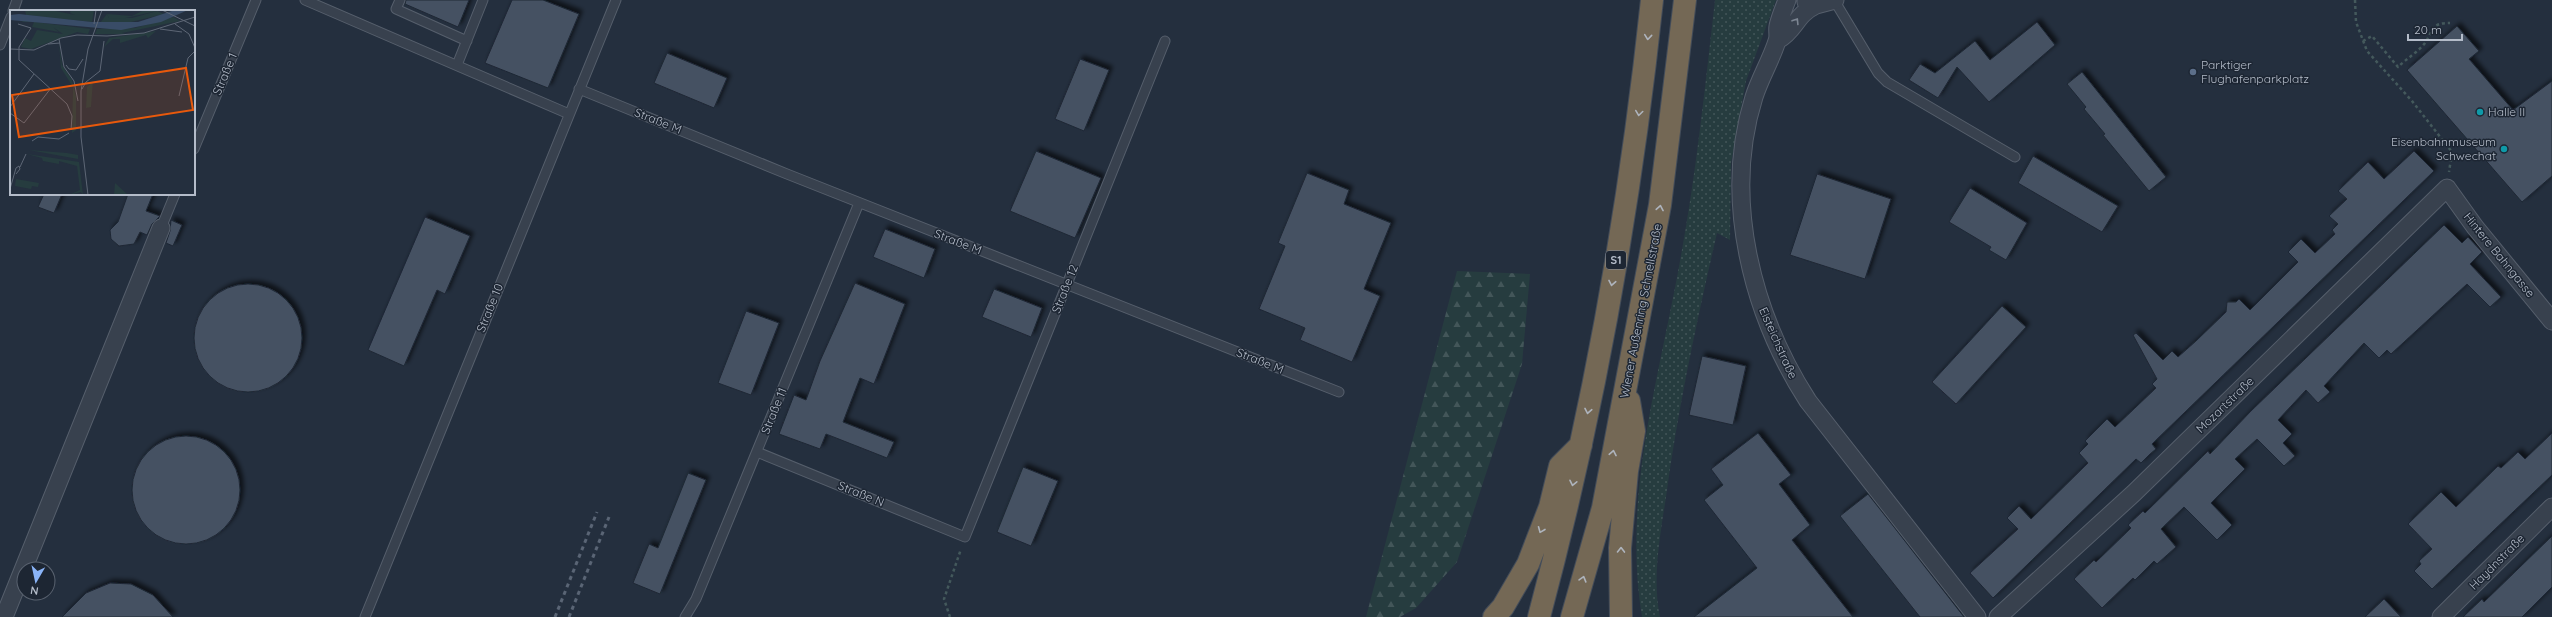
<svg xmlns="http://www.w3.org/2000/svg" width="2552" height="617" font-family="Quicksand,sans-serif">
<style>
.grass{fill:url(#grass-dots)}
.forest{fill:url(#forest-firs)}
.building{fill:#455162;stroke:#1f2835;filter:url(#shadow)}
.lines{fill:none;stroke-linecap:round;stroke-linejoin:round}
.service-casing{stroke:#565f6c;stroke-width:11}
.minor-casing{stroke:#565f6c;stroke-width:19}
.motorway-casing{stroke:#434c59;stroke-width:24}
.path{stroke:#44595c;stroke-width:2.5;stroke-dasharray:3 3;stroke-linecap:butt}
.service{stroke:#38414e;stroke-width:9}
.minor{stroke:#38414e;stroke-width:17}
.motorway{stroke:#746855;stroke-width:22}
.rail{stroke:#5a6575;stroke-width:3;stroke-dasharray:4 4;stroke-linecap:butt}
.oneway{stroke:#7c8592}
.oneway2{stroke:#aeb4bd}
.service-dot{fill:#5c6f8a;stroke:#1d2633;stroke-width:1.5}
.culture-dot{fill:#0f9aa8;stroke:#1d2633;stroke-width:1.5}
.labels{text-anchor:middle;stroke-width:3;stroke-linejoin:round;paint-order:stroke}
.shield{fill:#1d2633;stroke:#878f9c;stroke-width:1}
.shield-label{font-size:11px;font-weight:bold;fill:#b4bcc9}
.poi-label{font-size:12px;fill:#b4bcc9;stroke:#1d2633;text-anchor:start}
.street-label{font-size:12px;fill:#b4bcc9;stroke:#1d2633}
.inset-road{fill:none;stroke:#5e6776;stroke-width:1}
.view{fill:#e8590c;fill-opacity:0.15;stroke:#e8590c;stroke-width:2}
.inset-edge{fill:none;stroke:#b4bcc9;stroke-width:2}
</style>
<defs>
<pattern id="grass-dots" width="8" height="8" patternUnits="userSpaceOnUse"><rect width="8" height="8" fill="#263c3f"/><path d="M2 2h.1M6 6h.1" fill="none" stroke="#435659" stroke-width="1.8" stroke-linecap="round"/></pattern>
<pattern id="forest-firs" width="22" height="20" patternUnits="userSpaceOnUse"><rect width="22" height="20" fill="#263c3f"/><path d="M5 1l3.5 6h-7zM16 11l3.5 6h-7z" fill="#435659"/></pattern>
<filter id="shadow"><feDropShadow dx="3.5" dy="-3.5" stdDeviation="2" flood-color="#0009"/></filter>
</defs>
<rect width="100%" height="100%" fill="#242f3e"/>
<!-- grass -->
<path class="grass" d="M 1715,0 L 1776,0 L 1746,81 L 1731,163 L 1730,240 L 1717,233 C 1697,320 1678,408 1666,497 C 1660,536 1652,579 1660,617 L 1642,617 C 1622,497 1659,379 1680,261 C 1696,175 1705,87 1715,0 Z"/>
<!-- forest -->
<path class="forest" d="M 1457,271 L 1530,274 L 1522,364 L 1457,562 L 1416,608 L 1400,617 L 1366,617 Z"/>
<!-- building -->
<path class="building" d="M 406,0 L 469,0 L 458,27 L 405,4 Z
M 512,0 L 543,0 L 579,14 L 548,88 L 485,63 Z
M 2037,22 L 2055,45 L 1989,102 L 1957,67 L 1938,98 L 1909,80 L 1920,64 L 1935,73 L 1975,41 L 1990,60 Z
M 2457,26 L 2479,51 L 2469,59 L 2513,110 L 2552,81 L 2552,176 L 2522,202 L 2407,70 Z
M 667,53 L 727,78 L 714,108 L 654,83 Z
M 1080,59 L 1109,70 L 1084,131 L 1055,119 Z
M 2082,72 L 2166,177 L 2149,191 L 2103,135 L 2105,134 L 2084,109 L 2086,107 L 2067,84 Z
M 1036,151 L 1101,178 L 1075,238 L 1010,211 Z
M 2414,151 L 2434,171 L 2152,444 L 2156,449 L 2150,454 L 2141,463 L 2136,459 L 1993,598 L 1970,573 L 2018,529 L 2007,518 L 2019,506 L 2031,519 L 2088,463 L 2079,453 L 2088,444 L 2085,441 L 2107,419 L 2115,427 L 2156,388 L 2152,384 L 2157,379 L 2133,335 L 2136,333 L 2163,360 L 2172,351 L 2178,357 L 2196,341 L 2226,312 L 2227,302 L 2236,302 L 2239,299 L 2250,310 L 2298,262 L 2288,252 L 2301,239 L 2315,253 L 2335,234 L 2332,230 L 2338,224 L 2329,216 L 2347,199 L 2338,191 L 2368,162 L 2384,179 Z
M 2033,156 L 2118,206 L 2102,232 L 2018,183 Z
M 1307,173 L 1349,190 L 1344,204 L 1391,223 L 1364,289 L 1380,296 L 1352,362 L 1300,340 L 1305,328 L 1259,309 L 1285,246 L 1278,243 Z
M 1817,174 L 1891,199 L 1865,279 L 1790,255 Z
M 1970,188 L 2027,223 L 2006,260 L 1989,250 L 1991,247 L 1949,222 Z
M 44,194 L 62,194 L 54,213 L 38,207 Z
M 128,194 L 153,194 L 146,211 L 160,216 L 152,224 L 147,235 L 140,232 L 134,244 L 119,246 L 111,239 L 110,230 L 118,222 Z
M 425,217 L 470,236 L 445,294 L 437,290 L 404,366 L 368,350 Z
M 171,220 L 182,225 L 173,246 L 166,243 L 170,231 Z
M 2444,225 L 2462,243 L 2468,237 L 2482,252 L 2470,264 L 2501,297 L 2490,307 L 2467,284 L 2391,354 L 2387,350 L 2379,358 L 2364,343 L 2324,386 L 2330,392 L 2318,403 L 2306,390 L 2278,420 L 2292,434 L 2283,443 L 2295,456 L 2284,466 L 2257,439 L 2235,459 L 2245,469 L 2211,503 L 2232,525 L 2217,540 L 2184,507 L 2161,529 L 2176,547 L 2157,564 L 2154,561 L 2135,580 L 2133,578 L 2102,608 L 2074,579 L 2094,560 L 2096,562 L 2131,528 L 2128,525 L 2143,511 L 2145,513 L 2208,451 L 2210,454 L 2251,411 Z
M 885,229 L 935,249 L 924,278 L 873,257 Z
M 855,283 L 905,304 L 874,384 L 860,378 L 843,422 L 894,442 L 887,458 L 826,434 L 820,449 L 779,434 L 794,395 L 806,400 L 820,361 Z
M194 338a54 54 0 1 1 108 0a54 54 0 1 1-108 0Z
M 994,289 L 1042,308 L 1031,337 L 982,317 Z
M 2002,306 L 2026,327 L 1956,404 L 1932,382 Z
M 746,311 L 779,323 L 751,395 L 718,383 Z
M 1702,356 L 1746,366 L 1733,425 L 1689,415 Z
M 1758,433 L 1791,475 L 1779,484 L 1810,525 L 1792,540 L 1853,617 L 1694,617 L 1757,568 L 1704,500 L 1723,485 L 1711,469 Z
M 2552,433 L 2552,475 L 2432,589 L 2414,571 L 2421,564 L 2419,561 L 2432,549 L 2408,524 L 2441,492 L 2456,507 L 2498,466 L 2501,468 L 2518,452 L 2525,459 Z
M132 490a54 54 0 1 1 108 0a54 54 0 1 1-108 0Z
M 1023,467 L 1058,481 L 1031,546 L 997,532 Z
M 688,473 L 706,480 L 660,594 L 633,583 L 649,544 L 658,548 Z
M 1868,494 L 1894,527 L 1964,617 L 1920,617 L 1840,516 Z
M 2552,536 L 2552,587 L 2522,617 L 2463,617 L 2482,599 L 2484,602 Z
M 110,583 L 131,584 L 153,595 L 173,617 L 62,617 L 86,593 Z
M 2384,599 L 2401,617 L 2365,617 Z"/>
<g class="lines">
<!-- service casing -->
<g class="service-casing">
<path id="service" d="M 305,0 L 569,114
M 400,0 L 396,9 L 467,41
M 1834,0 L 1878,73 L 1887,82 L 2015,157
M 13,11 L 17,0
M 0,45 L 11,17
M 457,65 L 483,0
M 579,89 L 787,174 L 1339,392
M 194,149 L 256,0
M 161,228 L 175,194
M 757,452 L 965,537 L 1165,41
M 365,617 L 616,0
M 685,617 L 696,599 L 859,203"/>
</g>
<!-- minor casing -->
<g class="minor-casing">
<path id="minor" d="M 1787,0 C 1784,8 1780,17 1778,26 C 1777,31 1779,36 1777,41 C 1771,60 1760,78 1754,97 C 1722,199 1752,314 1808,401 L 1977,617
M 1806,2 L 1816,5 L 1835,0
M 1778,40 C 1796,30 1795,15 1816,5
M 4,617 L 161,228
M 1998,617 L 2134,493 L 2447,188 L 2475,227 L 2552,321
M 2441,617 L 2552,507"/>
</g>
<!-- motorway casing -->
<g class="motorway-casing">
<path id="motorway" d="M 1494,617 L 1503,607 L 1528,564 L 1550,507 L 1560,466 L 1581,445
M 1539,617 C 1593,415 1630,208 1652,0
M 1572,617 L 1603,508 L 1660,205 L 1685,0
M 1621,617 L 1620,548 L 1627,471 L 1634,431 L 1629,401"/>
</g>
<!-- path -->
<path class="path" d="M 2355,0 L 2356,22 L 2367,51 L 2412,101 L 2452,152 L 2449,172
M 2363,41 L 2372,36 L 2398,67 C 2406,59 2418,52 2425,43 C 2434,29 2431,23 2450,23
M 950,617 L 944,599 L 961,549"/>
<!-- service -->
<use href="#service" class="service"/>
<!-- minor -->
<use href="#minor" class="minor"/>
<!-- motorway -->
<use href="#motorway" class="motorway"/>
<!-- rail -->
<path class="rail" d="M 555,617 L 597,512
M 569,617 L 609,517"/>
</g>
<!-- one-way arrows -->
<defs><path id="oneway-chevron" d="M-2-3.5L2.5 0L-2 3.5" fill="none" stroke-width="1.6" stroke-linecap="round" stroke-linejoin="round"/></defs>
<use class="oneway" href="#oneway-chevron" transform="translate(1796 21) rotate(-58)"/>
<g class="oneway2">
<use href="#oneway-chevron" transform="translate(1648 37) rotate(96)"/>
<use href="#oneway-chevron" transform="translate(1639 113) rotate(98)"/>
<use href="#oneway-chevron" transform="translate(1660 208) rotate(-80)"/>
<use href="#oneway-chevron" transform="translate(1612 283) rotate(101)"/>
<use href="#oneway-chevron" transform="translate(1588 411) rotate(101)"/>
<use href="#oneway-chevron" transform="translate(1613 453) rotate(-79)"/>
<use href="#oneway-chevron" transform="translate(1573 483) rotate(102)"/>
<use href="#oneway-chevron" transform="translate(1541 530) rotate(112)"/>
<use href="#oneway-chevron" transform="translate(1621 550) rotate(-89)"/>
<use href="#oneway-chevron" transform="translate(1583 579) rotate(-74)"/>
</g>
<!-- markers -->
<circle class="service-dot" cx="2193" cy="72" r="4"/>
<g class="culture-dot">
<circle cx="2480" cy="112" r="4"/>
<circle cx="2504" cy="149" r="4"/>
</g>
<g class="labels">
<!-- shield labels -->
<rect class="shield" x="1606" y="251" width="20" height="18" rx="3"/>
<g class="shield-label">
<text x="1616" y="264">S1</text>
</g>
<!-- poi labels -->
<g class="poi-label">
<text x="2201" y="69">Parktiger<tspan x="2201" dy="14">Flughafenparkplatz</tspan></text>
<text x="2488" y="116">Halle II</text>
<text x="2496" y="146" text-anchor="end">Eisenbahnmuseum<tspan x="2496" dy="14">Schwechat</tspan></text>
</g>
<!-- street labels -->
<g class="street-label">
<text transform="translate(225 74) rotate(-67)" y="4">Straße 1</text>
<text transform="translate(658 121) rotate(22)" y="4">Straße M</text>
<text transform="translate(958 242) rotate(21)" y="4">Straße M</text>
<text transform="translate(2499 255) rotate(51)" y="4">Hintere Bahngasse</text>
<text transform="translate(1065 289) rotate(-68)" y="4">Straße 12</text>
<text transform="translate(490 308) rotate(-68)" y="4">Straße 10</text>
<text transform="translate(1641 311) rotate(-79)" y="4">Wiener Außenring Schnellstraße</text>
<text transform="translate(1778 343) rotate(66)" y="4">Eisteichstraße</text>
<text transform="translate(1260 361) rotate(22)" y="4">Straße M</text>
<text transform="translate(2225 405) rotate(-44)" y="4">Mozartstraße</text>
<text transform="translate(774 411) rotate(-68)" y="4">Straße 11</text>
<text transform="translate(861 494) rotate(22)" y="4">Straße N</text>
<text transform="translate(2497 562) rotate(-45)" y="4">Haydnstraße</text>
</g>
</g>
<!-- overview -->
<g transform="translate(10 10)">
<rect width="185" height="185" fill="#242f3e"/>
<path d="M 15,0 L 41,0 L 65,5 L 60,3 L 61,0 L 84,0 L 82,12 L 16,5 ZM 147,1 L 154,4 L 117,13 L 90,13 L 97,4 L 99,8 L 122,8 ZM 163,7 L 170,11 L 112,23 L 115,24 L 85,24 L 87,19 L 125,18 ZM 16,10 L 25,12 L 80,19 L 78,24 L 44,18 L 49,22 L 22,17 L 24,12 L 11,12 ZM 146,21 L 138,28 L 136,25 L 110,33 L 110,29 L 103,29 L 94,37 L 99,28 ZM 49,33 L 52,55 L 62,70 L 66,86 L 66,120 L 62,123 L 63,77 L 51,58 ZM 19,140 L 57,143 L 68,145 L 68,149 ZM 17,144 L 69,152 L 73,185 L 71,182 L 59,185 L 70,180 L 67,156 L 49,151 L 49,154 L 33,151 L 32,148 ZM 6,169 L 29,173 L 28,177 L 22,176 L 21,179 L 5,176 ZM 105,173 L 118,185 L 104,185 Z" fill="#263c3f"/>
<path d="M 134,0 L 147,1 L 111,9 L 99,8 L 97,4 L 122,6 ZM 43,17 L 70,21 L 21,39 L 11,37 L 15,28 L 21,31 L 27,20 L 53,24 ZM 83,71 L 81,97 L 76,98 L 77,77 Z" fill="#263c3f"/>
<path d="M 165,0 L 178,0 L 151,12 L 111,20 L 0,10 L 0,5 L 9,4 L 82,12 L 128,12 Z" fill="#394c67"/>
<path class="inset-road" d="M 152,0 L 185,16M 8,14 L 21,18 L 9,37 L 9,50 L 57,94 L 62,106 L 61,120M 84,14 L 86,0M 165,14 L 179,24 L 185,38M 150,19 L 172,22M 49,29 L 54,57 L 64,71 L 68,91M 38,34 L 50,33M 0,39 L 24,40 L 51,28 L 67,25 L 97,26 L 134,23 L 185,7M 56,55 L 59,59 L 66,60 L 73,49M 72,79 L 76,72 L 90,61 L 94,31M 169,86 L 178,48 L 185,41M 0,97 L 24,64M 0,103 L 14,113 L 41,78M 22,131 L 28,127 L 49,129 L 59,123M 10,157 L 16,144M 0,179 L 6,158 L 9,156 L 10,159 L 6,164M 78,185 L 71,127 L 71,81 L 78,39 L 92,0"/>
<path class="view" d="M 176,58 L 183,100 L 9,127 L 2,85 Z"/>
<rect width="185" height="185" class="inset-edge"/>
</g>
<!-- north arrow -->
<g transform="translate(36 581) rotate(189)"><circle r="19" fill="#1d2633" stroke="#59626f"/>
<path d="M0-3L7 15L0 10L-7 15Z" fill="#8ab4f8"/>
<text y="-6" font-size="11" font-weight="bold" text-anchor="middle" fill="#b4bcc9">N</text>
</g>
<!-- scale -->
<path d="M2408 34v6h54v-6" fill="none" stroke="#b4bcc9" stroke-width="2"/>
<text x="2414" y="34" font-size="12" fill="#b4bcc9" stroke="#1d2633" stroke-width="3" paint-order="stroke">20 m</text>
</svg>
